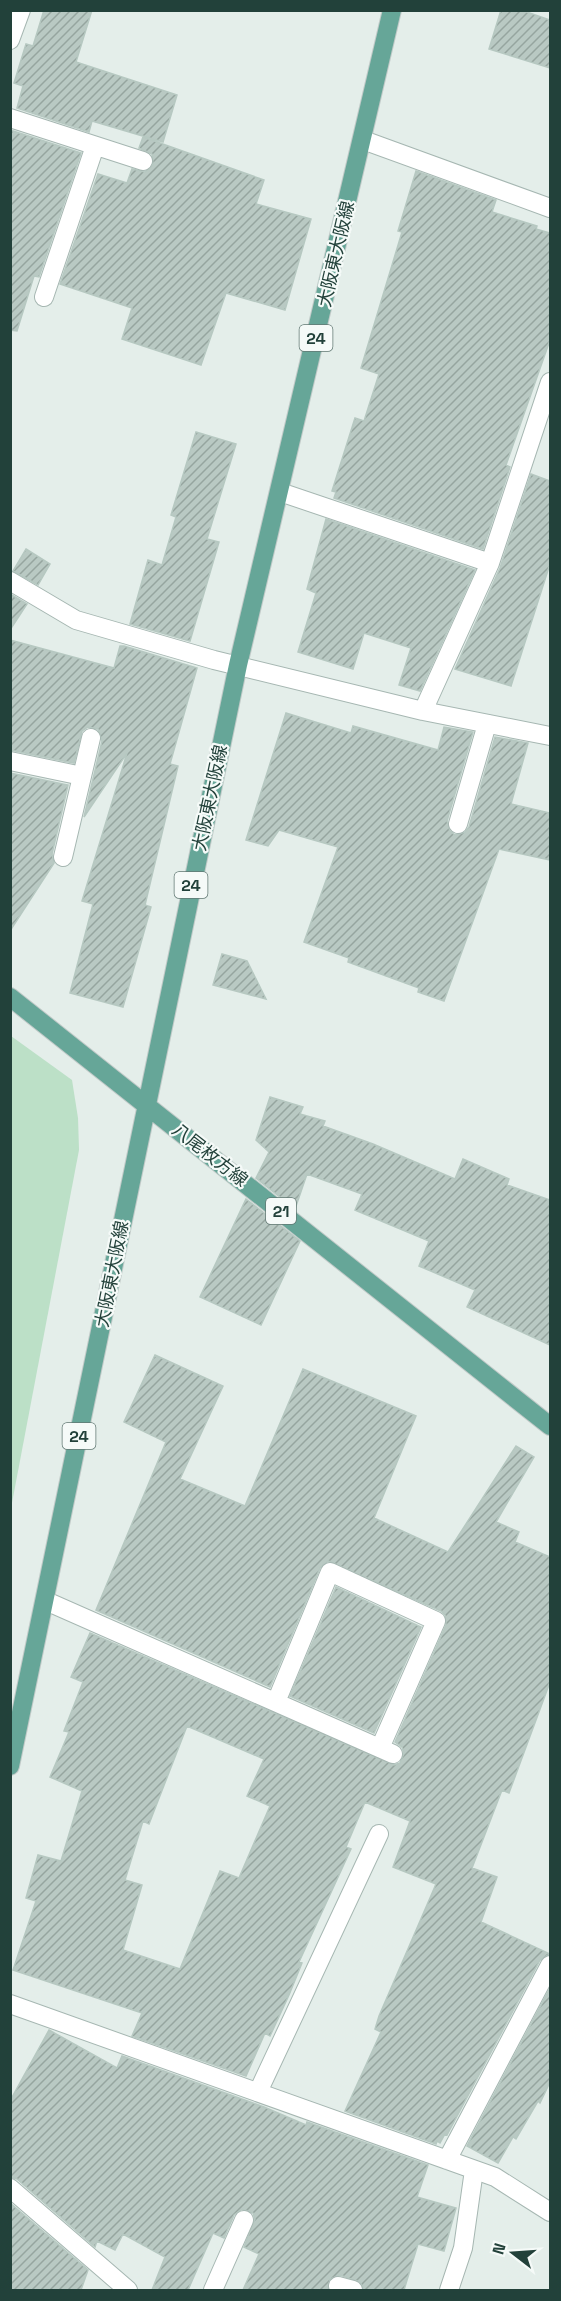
<svg xmlns="http://www.w3.org/2000/svg" width="561" height="2301" font-family="'Space Grotesk','Noto Sans JP',sans-serif">
<style>
.green{fill:#bce0c7}
.building{fill:url(#building-hatch);stroke:#b6c8c1;stroke-width:1.5;fill-rule:evenodd}
.lines{fill:none;stroke-linecap:round;stroke-linejoin:round}
.lane-casing{stroke:#a6b7b2;stroke-width:20}
.street-casing{stroke:#a6b7b2;stroke-width:20}
.primary-casing{stroke:#c1cac8;stroke-width:20}
.lane{stroke:#fff;stroke-width:18}
.street{stroke:#fff;stroke-width:18}
.primary{stroke:#66a698;stroke-width:18}
.labels{text-anchor:middle;stroke-width:4.5;stroke-linejoin:round;paint-order:stroke}
.shield{fill:#f5faf8;stroke:#617873;stroke-width:1.5}
.shield-label{font-size:16px;font-weight:bold;fill:#22413a}
.street-label{font-size:18px;fill:#22413a;stroke:#f5faf8}
</style>
<defs>
<pattern id="building-hatch" width="6" height="6" patternUnits="userSpaceOnUse" patternTransform="scale(1.5)"><rect width="6" height="6" fill="#b9c9c3"/><path d="M-1 1l2-2M0 6l6-6M5 7l2-2" fill="none" stroke="#96a59f"/></pattern>
</defs>
<rect width="100%" height="100%" fill="#e4eeea"/>
<!-- green -->
<path class="green" d="M 11,1036 L 72,1080 L 78,1118 L 79,1150 L 11,1508 Z"/>
<!-- building -->
<path class="building" d="M 44,10 L 92,10 L 76,62 L 177,95 L 163,142 L 92,121 L 89,132 L 17,108 L 23,86 L 14,83 L 26,44 L 33,46 Z
M 501,10 L 521,10 L 550,20 L 550,68 L 489,49 Z
M 10,130 L 81,153 L 39,277 L 34,276 L 17,331 L 10,330 Z
M 143,137 L 264,180 L 256,204 L 311,219 L 285,310 L 226,293 L 201,365 L 122,339 L 132,308 L 60,284 L 98,174 L 127,183 L 132,169 L 145,172 L 153,165 L 152,154 L 139,148 Z
M 416,171 L 496,200 L 492,212 L 537,226 L 536,229 L 550,233 L 550,340 L 506,465 L 510,467 L 483,549 L 334,498 L 336,492 L 332,491 L 355,418 L 364,421 L 379,374 L 361,368 L 402,232 L 398,231 Z
M 196,432 L 236,444 L 207,539 L 219,542 L 190,641 L 130,624 L 148,560 L 162,565 L 176,517 L 171,515 Z
M 531,474 L 550,481 L 550,564 L 511,686 L 455,669 L 500,568 Z
M 326,519 L 475,570 L 420,691 L 399,685 L 411,648 L 364,633 L 353,669 L 298,652 L 316,593 L 307,589 Z
M 26,549 L 50,564 L 38,585 L 13,571 Z
M 10,594 L 27,604 L 10,630 Z
M 10,640 L 114,668 L 120,646 L 124,646 L 197,668 L 170,764 L 178,766 L 145,905 L 151,907 L 123,1007 L 70,993 L 93,904 L 82,901 L 127,753 L 84,817 L 102,741 L 98,729 L 88,727 L 82,731 L 74,763 L 10,750 Z
M 286,713 L 351,733 L 353,726 L 438,750 L 444,727 L 473,732 L 447,821 L 450,831 L 455,835 L 465,832 L 469,827 L 495,737 L 528,743 L 511,804 L 550,813 L 550,860 L 499,849 L 444,1001 L 418,992 L 419,988 L 348,962 L 349,958 L 304,942 L 338,847 L 279,830 L 268,846 L 246,840 Z
M 10,773 L 68,785 L 52,854 L 54,863 L 10,931 Z
M 222,954 L 247,961 L 266,999 L 213,985 Z
M 270,1097 L 303,1107 L 300,1114 L 325,1121 L 323,1126 L 373,1144 L 455,1179 L 463,1159 L 509,1179 L 507,1185 L 550,1200 L 550,1345 L 467,1307 L 475,1290 L 419,1266 L 429,1241 L 355,1210 L 362,1194 L 307,1174 L 295,1209 L 256,1178 L 269,1152 L 256,1140 Z
M 246,1199 L 300,1241 L 261,1325 L 200,1297 Z
M 155,1355 L 223,1386 L 180,1479 L 245,1506 L 303,1369 L 416,1416 L 374,1518 L 448,1552 L 516,1446 L 534,1457 L 496,1522 L 519,1532 L 515,1542 L 550,1557 L 550,1682 L 509,1793 L 502,1790 L 472,1868 L 497,1877 L 481,1922 L 550,1954 L 540,1960 L 447,2135 L 445,2134 L 440,2143 L 437,2141 L 436,2144 L 345,2111 L 381,2032 L 375,2029 L 379,2016 L 436,1884 L 393,1867 L 410,1821 L 365,1802 L 346,1847 L 351,1849 L 299,1962 L 302,1963 L 289,1995 L 270,2036 L 265,2033 L 246,2076 L 132,2036 L 142,2013 L 13,1970 L 36,1901 L 26,1898 L 38,1855 L 61,1861 L 82,1791 L 50,1777 L 69,1732 L 64,1731 L 83,1682 L 71,1677 L 90,1633 L 394,1765 L 400,1763 L 404,1753 L 402,1747 L 395,1742 L 446,1625 L 445,1615 L 441,1611 L 328,1561 L 320,1568 L 270,1687 L 96,1610 L 166,1442 L 124,1422 ZM 187,1726 L 264,1759 L 247,1796 L 270,1806 L 239,1878 L 220,1871 L 180,1969 L 123,1950 L 142,1885 L 125,1880 L 143,1821 L 149,1824 Z
M 336,1587 L 421,1627 L 374,1733 L 290,1696 Z
M 550,1988 L 550,2082 L 540,2103 L 538,2101 L 516,2139 L 513,2137 L 498,2163 L 467,2146 Z
M 49,2030 L 117,2068 L 122,2056 L 264,2107 L 306,2125 L 307,2122 L 428,2165 L 417,2197 L 456,2208 L 444,2251 L 418,2244 L 404,2290 L 364,2290 L 360,2282 L 340,2275 L 330,2279 L 328,2290 L 243,2290 L 259,2254 L 244,2247 L 255,2219 L 253,2213 L 242,2209 L 234,2215 L 224,2238 L 213,2233 L 188,2290 L 152,2290 L 165,2257 L 123,2234 L 115,2250 L 97,2241 L 95,2247 L 17,2179 L 10,2177 L 10,2101 Z
M 10,2203 L 88,2270 L 81,2290 L 10,2290 Z"/>
<g class="lines">
<!-- lane casing -->
<g class="lane-casing">
<path id="lane" d="M 10,118 L 143,161
M 44,297 L 95,146
M 10,761 L 82,776
M 458,824 L 487,724
M 63,857 L 91,738
M 258,2092 L 379,1834
M 338,2286 L 353,2290
M 213,2290 L 244,2220"/>
</g>
<!-- street casing -->
<g class="street-casing">
<path id="street" d="M 10,40 L 21,10
M 363,140 L 550,208
M 280,492 L 490,563
M 10,581 L 76,620 L 214,660 L 423,711 L 550,736
M 423,711 L 490,563 L 550,382
M 46,1601 L 393,1754
M 276,1702 L 330,1572 L 436,1621 L 380,1748
M 10,2004 L 495,2177 L 550,2212
M 447,2160 L 550,1965
M 10,2188 L 128,2290
M 449,2290 L 463,2248 L 474,2170"/>
</g>
<!-- primary casing -->
<g class="primary-casing">
<path id="primary" d="M 10,997 L 550,1426
M 10,1766 L 238,665 L 392,10"/>
</g>
<!-- lane -->
<use href="#lane" class="lane"/>
<!-- street -->
<use href="#street" class="street"/>
<!-- primary -->
<use href="#primary" class="primary"/>
</g>
<g class="labels">
<!-- shield labels -->
<g class="shield">
<rect x="299.5" y="325" width="33" height="26" rx="4.5"/>
<rect x="174.5" y="872" width="33" height="26" rx="4.5"/>
<rect x="266" y="1198" width="30" height="26" rx="4.5"/>
<rect x="62.5" y="1423" width="33" height="26" rx="4.5"/>
</g>
<g class="shield-label">
<text x="316" y="344">24</text>
<text x="191" y="891">24</text>
<text x="281" y="1217">21</text>
<text x="79" y="1442">24</text>
</g>
<!-- street labels -->
<g class="street-label">
<text transform="translate(336 254) rotate(-77)" y="6">大阪東大阪線</text>
<text transform="translate(210 798) rotate(-78)" y="6">大阪東大阪線</text>
<text transform="translate(210 1155) rotate(38)" y="6">八尾枚方線</text>
<text transform="translate(112 1274) rotate(-79)" y="6">大阪東大阪線</text>
</g>
</g>
<!-- border -->
<rect width="561" height="2301" fill="none" stroke="#22413a" stroke-width="24"/>
<!-- north arrow -->
<g transform="translate(513 2253) rotate(287)" stroke="#f5faf8" stroke-width="4.5" paint-order="stroke">
<path d="M0-4.5L10 22L0 15L-10 22Z" fill="#22413a"/>
<text y="-9" font-size="16" font-weight="bold" text-anchor="middle" fill="#22413a">N</text>
</g>
</svg>
